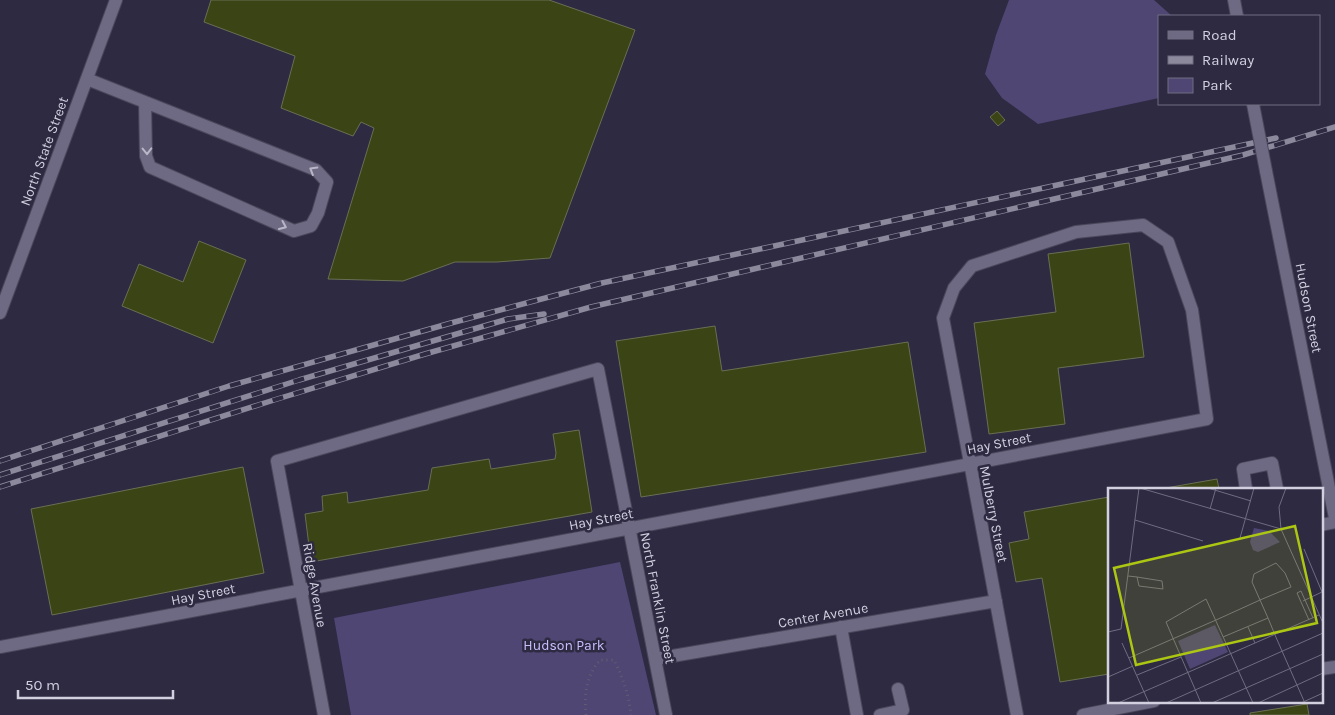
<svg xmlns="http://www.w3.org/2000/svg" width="1335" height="715" font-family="Karla,sans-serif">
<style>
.green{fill:#4f4673}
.building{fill:#3b4414;stroke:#696f54}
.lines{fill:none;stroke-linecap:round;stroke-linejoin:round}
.minor-casing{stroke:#4b475b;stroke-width:14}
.path{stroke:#605d72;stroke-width:3;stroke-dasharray:1 4;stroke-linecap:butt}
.minor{stroke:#6e6a84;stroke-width:12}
.rail-casing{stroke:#8c899c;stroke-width:5.5}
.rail{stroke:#2e2a42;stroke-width:4;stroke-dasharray:11;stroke-linecap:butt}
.minor-bridge-casing{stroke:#4b475b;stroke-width:14;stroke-linecap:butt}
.minor-bridge{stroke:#6e6a84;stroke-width:12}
.oneway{stroke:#b9b6c8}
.labels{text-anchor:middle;stroke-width:5;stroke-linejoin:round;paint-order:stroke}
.street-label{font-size:14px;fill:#d2d0df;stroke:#2e2a42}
.park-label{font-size:14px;fill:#c9bfff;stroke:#2e2a42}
.inset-road{fill:none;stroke:#706c81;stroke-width:1}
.view{fill:#acc613;fill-opacity:0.15;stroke:#acc613;stroke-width:2.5}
.inset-edge{fill:none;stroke:#d2d0df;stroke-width:2.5}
</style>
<rect width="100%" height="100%" fill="#2e2a42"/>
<!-- green -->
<path class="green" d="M 1009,0 L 1154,0 L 1172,16 L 1159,16 L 1159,98 L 1038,124 L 1002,98 L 985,74 L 996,35 Z
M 620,562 L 656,715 L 351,715 L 334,618 Z"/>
<!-- building -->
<path class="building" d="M 211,0 L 549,0 L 635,30 L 550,258 L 497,262 L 455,262 L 403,281 L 328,279 L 374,128 L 361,122 L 353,136 L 281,108 L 295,56 L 204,22 Z
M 997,111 L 1005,120 L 998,126 L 990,117 Z
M 199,241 L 246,260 L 213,343 L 122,306 L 139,264 L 183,282 Z
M 1129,243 L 1144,357 L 1058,368 L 1065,424 L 989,434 L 974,323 L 1056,312 L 1048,254 Z
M 715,326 L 722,371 L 908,342 L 926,452 L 641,497 L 616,341 Z
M 579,430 L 592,512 L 311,562 L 305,514 L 323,511 L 322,496 L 347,492 L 348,503 L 428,490 L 432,468 L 489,459 L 491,469 L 555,459 L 556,453 L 553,434 Z
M 243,467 L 264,573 L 52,615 L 31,509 Z
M 1217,479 L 1219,489 L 1160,489 Z
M 1109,497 L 1109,674 L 1060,682 L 1042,578 L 1016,582 L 1009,543 L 1029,539 L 1024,512 Z
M 1307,704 L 1309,715 L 1250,715 L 1250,713 Z"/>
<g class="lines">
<!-- minor casing -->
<g class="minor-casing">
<path id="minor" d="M 1234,0 L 1237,16
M 87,79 L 316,170 L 327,182 L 318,213 L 311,226 L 294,231 L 150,167 L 146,156 L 145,102
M 1266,171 L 1335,518
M 0,313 L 116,0
M 1246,489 L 1243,469 L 1272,463 L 1277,489
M 1321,525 L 1335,522
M 841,627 L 857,715
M 0,647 C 402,572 805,495 1207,419 L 1192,310 L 1168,242 L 1143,225 L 1076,232 L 972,266 L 954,288 L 943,318 L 1017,715
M 655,659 L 996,601
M 1321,669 L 1335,667
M 324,715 L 277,461 L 598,369 L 666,715
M 880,715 L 903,710 L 898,689
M 1083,715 L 1154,701"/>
</g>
<!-- path -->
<path class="path" d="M 586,715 C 584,695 586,676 600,660 L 614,660 C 623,678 629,695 631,715"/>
<!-- minor -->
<use href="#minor" class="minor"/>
<!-- rail casing -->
<g class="rail-casing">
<path id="rail" d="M 0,461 L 229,386 L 451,323 L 602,283 L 1276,138
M 0,475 L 299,380 L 508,319 L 544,314
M 0,487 L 274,400 L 425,354 L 591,307 L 1243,155 L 1335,127"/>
</g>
<!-- rail -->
<use href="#rail" class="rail"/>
<!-- minor-bridge casing -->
<g class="minor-bridge-casing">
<path id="minor-bridge" d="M 1253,104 L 1266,171"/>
</g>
<!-- minor-bridge -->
<use href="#minor-bridge" class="minor-bridge"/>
</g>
<!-- one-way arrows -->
<defs><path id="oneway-chevron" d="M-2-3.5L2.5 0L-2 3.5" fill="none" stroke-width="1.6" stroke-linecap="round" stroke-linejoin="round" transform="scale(1.25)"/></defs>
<g class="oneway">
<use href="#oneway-chevron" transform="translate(147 151) rotate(89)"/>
<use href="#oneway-chevron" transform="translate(313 170) rotate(-149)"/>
<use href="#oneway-chevron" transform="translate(283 226) rotate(24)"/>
</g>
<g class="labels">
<!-- street labels -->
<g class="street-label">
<text transform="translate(44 151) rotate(-70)" y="5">North State Street</text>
<text transform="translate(1309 308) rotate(79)" y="5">Hudson Street</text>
<text transform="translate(999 443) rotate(-11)" y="5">Hay Street</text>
<text transform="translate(994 514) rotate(79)" y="5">Mulberry Street</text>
<text transform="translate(601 519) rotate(-11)" y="5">Hay Street</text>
<text transform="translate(315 585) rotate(80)" y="5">Ridge Avenue</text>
<text transform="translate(203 594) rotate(-11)" y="5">Hay Street</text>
<text transform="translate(658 598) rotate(79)" y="5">North Franklin Street</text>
<text transform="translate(823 615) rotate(-10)" y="5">Center Avenue</text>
</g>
<!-- park labels -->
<g class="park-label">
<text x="564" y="650">Hudson Park</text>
</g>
</g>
<!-- overview -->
<g transform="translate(1108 488)">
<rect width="215" height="215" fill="#2e2a42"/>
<path d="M 146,40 L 161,43 L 172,54 L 150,64 L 145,62 L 142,54 ZM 107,137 L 120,164 L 82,181 L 70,153 Z" fill="#4f4673"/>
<path class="inset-road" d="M 32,0 L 173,41M 100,0 L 143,13M 178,0 L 171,19 L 173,41 L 215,135M 102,21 L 108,0M 27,32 L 95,53M 132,50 L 146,0M 196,61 L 214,104M 20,88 L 29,89 L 54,93 L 55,101 L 31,98 L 29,89M 193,103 L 189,105 L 201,132M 193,103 L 205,130M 195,113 L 214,104M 140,139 L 147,155M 0,144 L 13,141 L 31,0M 115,149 L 160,130M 14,155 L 41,215M 21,170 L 108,132 L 152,112 L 183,99 L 177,85 L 168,75 L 146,86 L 144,94 L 160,130 L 167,147 L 174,163 L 196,213M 29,187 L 73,169M 0,189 L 25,178M 10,215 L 211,127M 58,215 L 215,145M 93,215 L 58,134 L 98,111 L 145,215M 104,215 L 215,166M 150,215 L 215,185M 193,215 L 215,205"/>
<path class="view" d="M 187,38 L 209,135 L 28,177 L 6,80 Z"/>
<rect width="215" height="215" class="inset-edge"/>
</g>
<!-- legend -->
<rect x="1158" y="15" width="162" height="90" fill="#2e2a42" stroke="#706c81"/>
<rect x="1168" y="31" width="25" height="8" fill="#6e6a84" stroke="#706c81"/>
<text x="1202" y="40" font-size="15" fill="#d2d0df">Road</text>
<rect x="1168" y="56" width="25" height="8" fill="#8c899c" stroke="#706c81"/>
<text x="1202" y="65" font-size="15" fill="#d2d0df">Railway</text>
<rect x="1168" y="78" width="25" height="15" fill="#4f4673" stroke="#706c81"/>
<text x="1202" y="90" font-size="15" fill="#d2d0df">Park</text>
<!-- scale -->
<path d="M18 690v8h155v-8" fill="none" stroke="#d2d0df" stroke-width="2.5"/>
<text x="25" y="690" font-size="15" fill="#d2d0df" stroke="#2e2a42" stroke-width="4" paint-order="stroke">50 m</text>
</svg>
